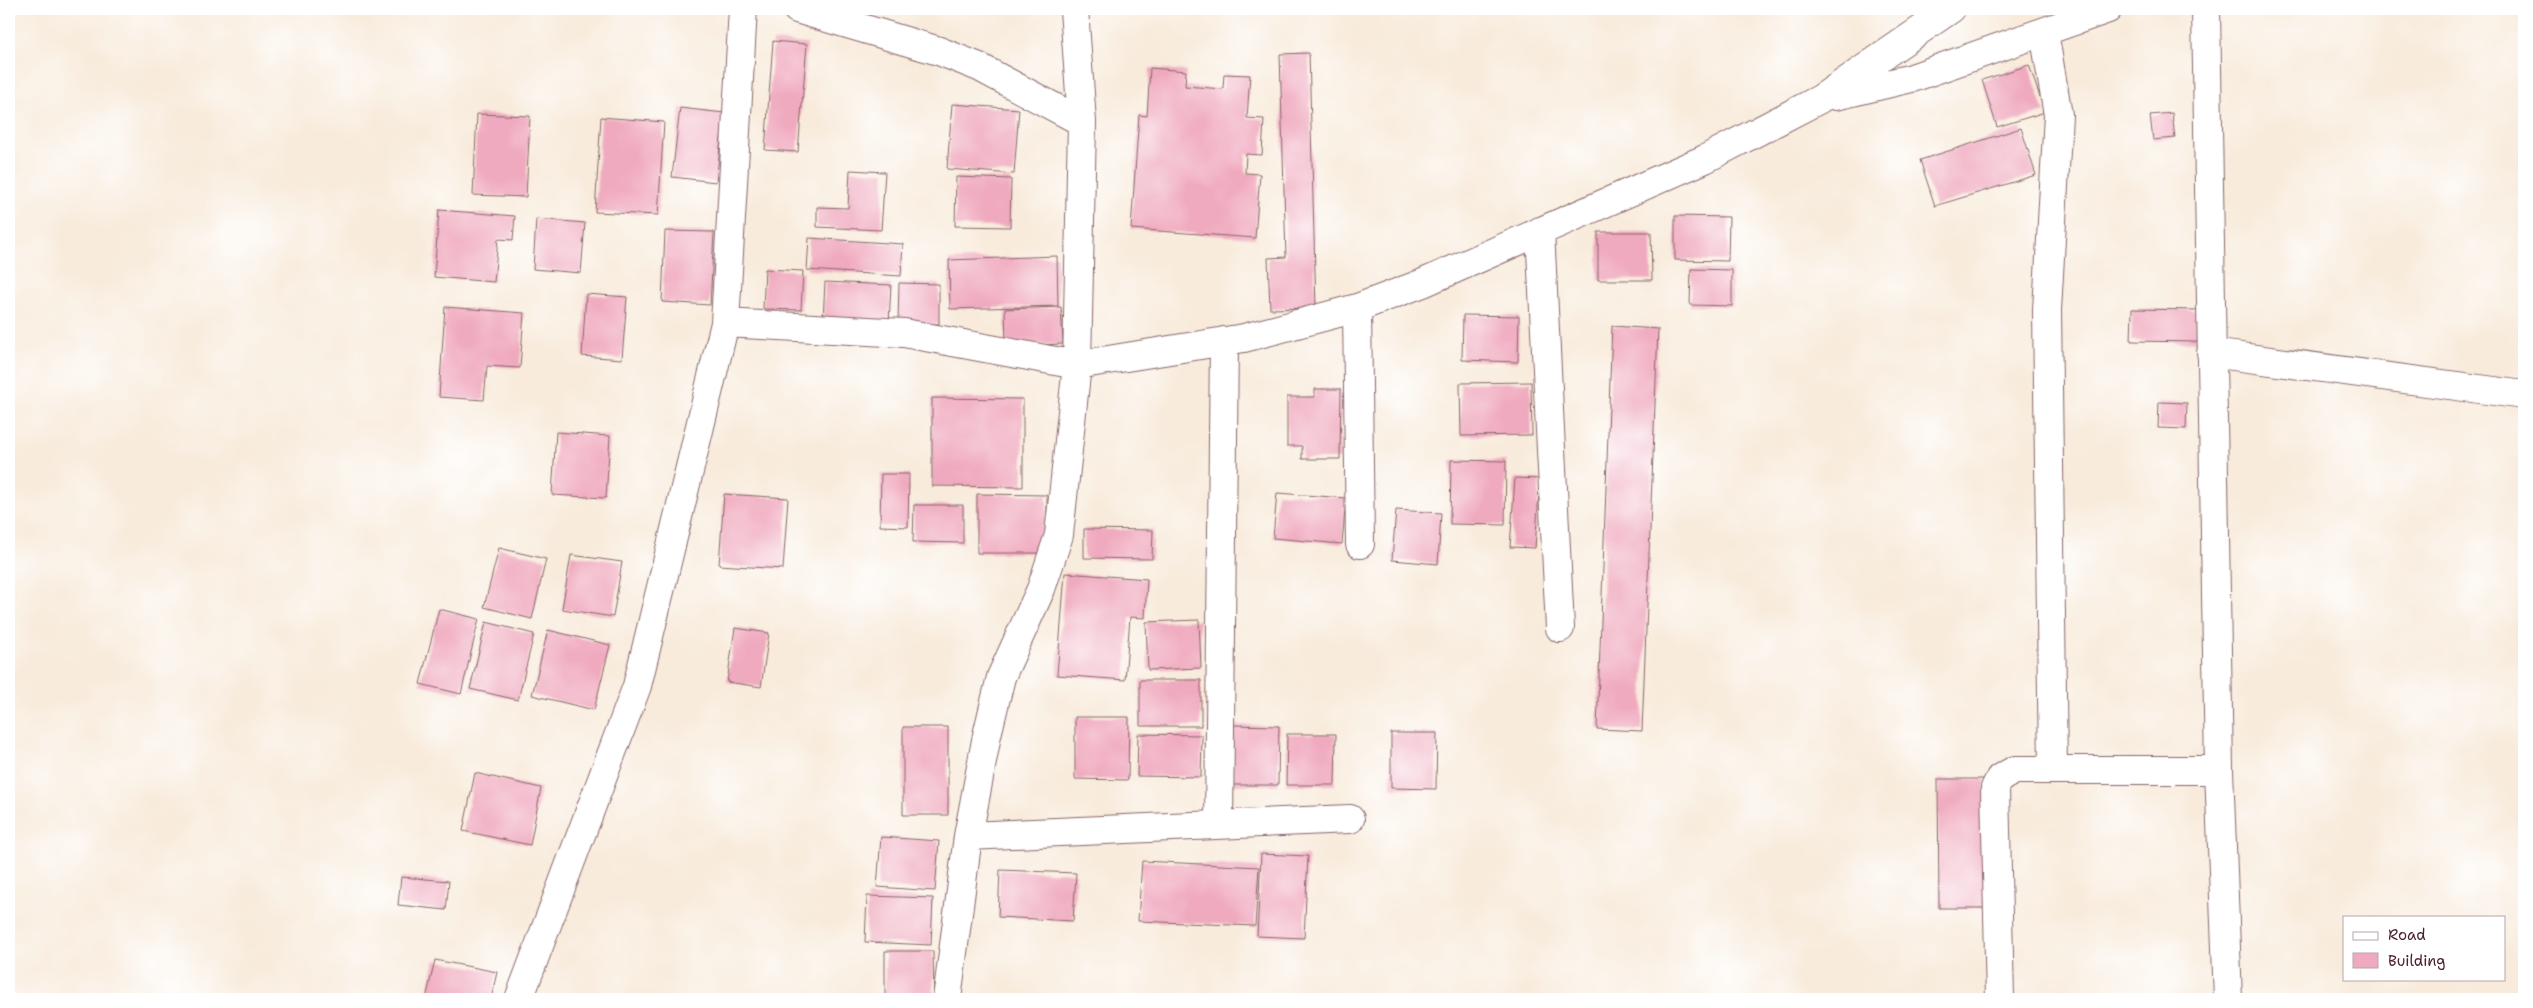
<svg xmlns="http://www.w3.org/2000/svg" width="2533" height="1008" font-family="'Shantell Sans',sans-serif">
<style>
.building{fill:#f0aabf}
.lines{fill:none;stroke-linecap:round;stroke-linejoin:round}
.street-casing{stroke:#876669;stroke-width:30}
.street{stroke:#fff;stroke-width:28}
</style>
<rect width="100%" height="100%" fill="#fff"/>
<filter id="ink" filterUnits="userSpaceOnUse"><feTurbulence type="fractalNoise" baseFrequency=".02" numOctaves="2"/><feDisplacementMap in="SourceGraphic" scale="10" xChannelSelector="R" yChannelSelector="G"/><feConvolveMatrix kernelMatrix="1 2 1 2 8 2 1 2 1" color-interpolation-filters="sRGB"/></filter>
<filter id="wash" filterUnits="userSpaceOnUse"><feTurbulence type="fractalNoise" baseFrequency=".0096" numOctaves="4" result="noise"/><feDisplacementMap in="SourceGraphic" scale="20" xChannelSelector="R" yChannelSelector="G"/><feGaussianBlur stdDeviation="1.12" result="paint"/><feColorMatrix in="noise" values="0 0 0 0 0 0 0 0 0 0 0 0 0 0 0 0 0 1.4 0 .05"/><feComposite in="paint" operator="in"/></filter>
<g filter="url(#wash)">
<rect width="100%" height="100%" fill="#f8ebdb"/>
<g id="blocks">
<!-- building -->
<path class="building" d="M 773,41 L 807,44 L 798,152 L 765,150 Z
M 1309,53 L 1316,308 L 1270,309 L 1268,258 L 1286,257 L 1280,54 Z
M 2029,65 L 2045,112 L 1997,127 L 1982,80 Z
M 1150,68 L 1186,71 L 1185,86 L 1223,89 L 1224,74 L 1250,75 L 1247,118 L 1264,119 L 1262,155 L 1246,154 L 1245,173 L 1260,174 L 1255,238 L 1131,229 L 1139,115 L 1147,116 Z
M 952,104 L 1019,109 L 1014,174 L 947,169 Z
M 680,108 L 724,113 L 716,182 L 672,177 Z
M 2172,113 L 2175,138 L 2153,140 L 2150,115 Z
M 477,114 L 530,116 L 526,197 L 473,195 Z
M 601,117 L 664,122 L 658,215 L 595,212 Z
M 2021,128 L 2036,175 L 1935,206 L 1920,160 Z
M 850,170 L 885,172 L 881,230 L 817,227 L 817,207 L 848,208 Z
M 956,177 L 1011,179 L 1010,227 L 955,226 Z
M 439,210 L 515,216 L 513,240 L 498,239 L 494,282 L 434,277 Z
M 1675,216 L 1729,217 L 1728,261 L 1675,260 Z
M 536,219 L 585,223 L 581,273 L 533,269 Z
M 665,231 L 714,232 L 710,305 L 662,302 Z
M 1598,232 L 1651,232 L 1652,280 L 1598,280 Z
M 809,238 L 903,244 L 901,276 L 807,270 Z
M 1057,256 L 1058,306 L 950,309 L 949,260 Z
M 765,269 L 803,271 L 801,310 L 763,309 Z
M 1691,269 L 1732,270 L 1732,306 L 1690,305 Z
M 825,282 L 891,285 L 889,323 L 823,320 Z
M 899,283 L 939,284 L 939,324 L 898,323 Z
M 586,294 L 627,297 L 622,359 L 582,356 Z
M 445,307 L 524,313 L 520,368 L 487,366 L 484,400 L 439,397 Z
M 1061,307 L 1063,344 L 1006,346 L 1005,309 Z
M 2132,309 L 2199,310 L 2199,342 L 2131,341 Z
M 1463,315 L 1519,316 L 1518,362 L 1462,360 Z
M 1612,326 L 1658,329 L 1642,731 L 1597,729 Z
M 1531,382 L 1532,435 L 1461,436 L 1460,383 Z
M 1315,389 L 1341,389 L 1340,459 L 1302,459 L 1302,446 L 1287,446 L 1287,397 L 1315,397 Z
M 932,398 L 1023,399 L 1023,487 L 932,486 Z
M 2159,402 L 2187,403 L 2186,429 L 2158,428 Z
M 556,432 L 610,436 L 606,498 L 552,495 Z
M 1451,460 L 1506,461 L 1505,525 L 1450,524 Z
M 881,474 L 909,474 L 908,527 L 880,526 Z
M 1515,478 L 1540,479 L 1535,548 L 1510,547 Z
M 1277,493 L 1346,498 L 1342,544 L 1273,538 Z
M 724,494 L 788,498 L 783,569 L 719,565 Z
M 977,494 L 1047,495 L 1047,553 L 977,553 Z
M 914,505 L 963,505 L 963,543 L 913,542 Z
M 1396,510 L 1441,513 L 1438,564 L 1392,560 Z
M 1084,529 L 1153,530 L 1152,559 L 1084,558 Z
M 499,548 L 546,559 L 532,619 L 484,607 Z
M 571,555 L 622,562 L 613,617 L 562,609 Z
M 1065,573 L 1147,579 L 1145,618 L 1130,617 L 1125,680 L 1057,675 Z
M 439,609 L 479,619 L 461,694 L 420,684 Z
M 1199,620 L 1201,668 L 1148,670 L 1146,622 Z
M 486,622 L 534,634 L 518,700 L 470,689 Z
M 735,628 L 769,633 L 761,687 L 727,682 Z
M 548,630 L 610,645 L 594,710 L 532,695 Z
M 1140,680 L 1201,680 L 1201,726 L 1140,726 Z
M 1075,717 L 1129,717 L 1128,780 L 1075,779 Z
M 1231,725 L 1279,726 L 1278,785 L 1231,785 Z
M 903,727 L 948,727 L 948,815 L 903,815 Z
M 1391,733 L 1437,733 L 1436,789 L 1391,788 Z
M 1138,734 L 1202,735 L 1201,777 L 1137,776 Z
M 1287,734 L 1336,734 L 1335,785 L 1286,785 Z
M 475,773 L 541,788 L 530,845 L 463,831 Z
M 1938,779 L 1985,779 L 1986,908 L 1939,908 Z
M 881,837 L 939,841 L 935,891 L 877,887 Z
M 1261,854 L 1308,856 L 1304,938 L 1257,936 Z
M 1142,861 L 1259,867 L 1255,926 L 1138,921 Z
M 1000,870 L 1076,873 L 1073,921 L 998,917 Z
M 401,877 L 449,881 L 446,910 L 398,905 Z
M 867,896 L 933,898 L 931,945 L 865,942 Z
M 885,951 L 933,951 L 934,999 L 885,999 Z
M 435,960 L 497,972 L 491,999 L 426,999 Z
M 9,997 L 40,998 L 40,999 L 9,999 Z"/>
</g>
</g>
<g filter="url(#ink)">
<use href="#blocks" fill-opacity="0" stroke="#876669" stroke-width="1"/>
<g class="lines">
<!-- street casing -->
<g class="street-casing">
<path id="street" d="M 797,9 L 939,51 L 979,67 L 1082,122
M 2206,9 L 2219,770 L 2228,999
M 2044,32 L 2058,115 L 2047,310 L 2053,770
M 1836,96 L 1912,78 L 2108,9
M 1540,231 L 1560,628
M 1357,308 L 1360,544
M 725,323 L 904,333 L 1077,365 L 1244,338 L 1357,308 L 1423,283 L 1705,159 L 1820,99 L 1951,9
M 2211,353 L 2524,395
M 1219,824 L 1224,341
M 968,836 L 1350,819
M 519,999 L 637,686 L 725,323 L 743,9
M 947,999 L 968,836 L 987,735 L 1001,677 L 1041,589 L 1059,535 L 1077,365 L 1082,122 L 1074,9
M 2000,999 L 1995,788 L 2000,778 L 2015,770 L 2219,770"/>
</g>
<!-- street -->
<use href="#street" class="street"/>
</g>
</g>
<!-- margin -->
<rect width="2533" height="1008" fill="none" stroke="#fff" stroke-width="30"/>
<!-- legend -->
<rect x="2343" y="916" width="162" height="65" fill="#ffffff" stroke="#b7a5aa"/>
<rect x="2353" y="932" width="25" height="8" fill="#ffffff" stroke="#b7a5aa"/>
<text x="2388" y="940" font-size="15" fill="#4a1f2b">Road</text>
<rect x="2353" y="953" width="25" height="15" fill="#f0aabf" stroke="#b7a5aa"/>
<text x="2388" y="966" font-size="15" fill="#4a1f2b">Building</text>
</svg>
